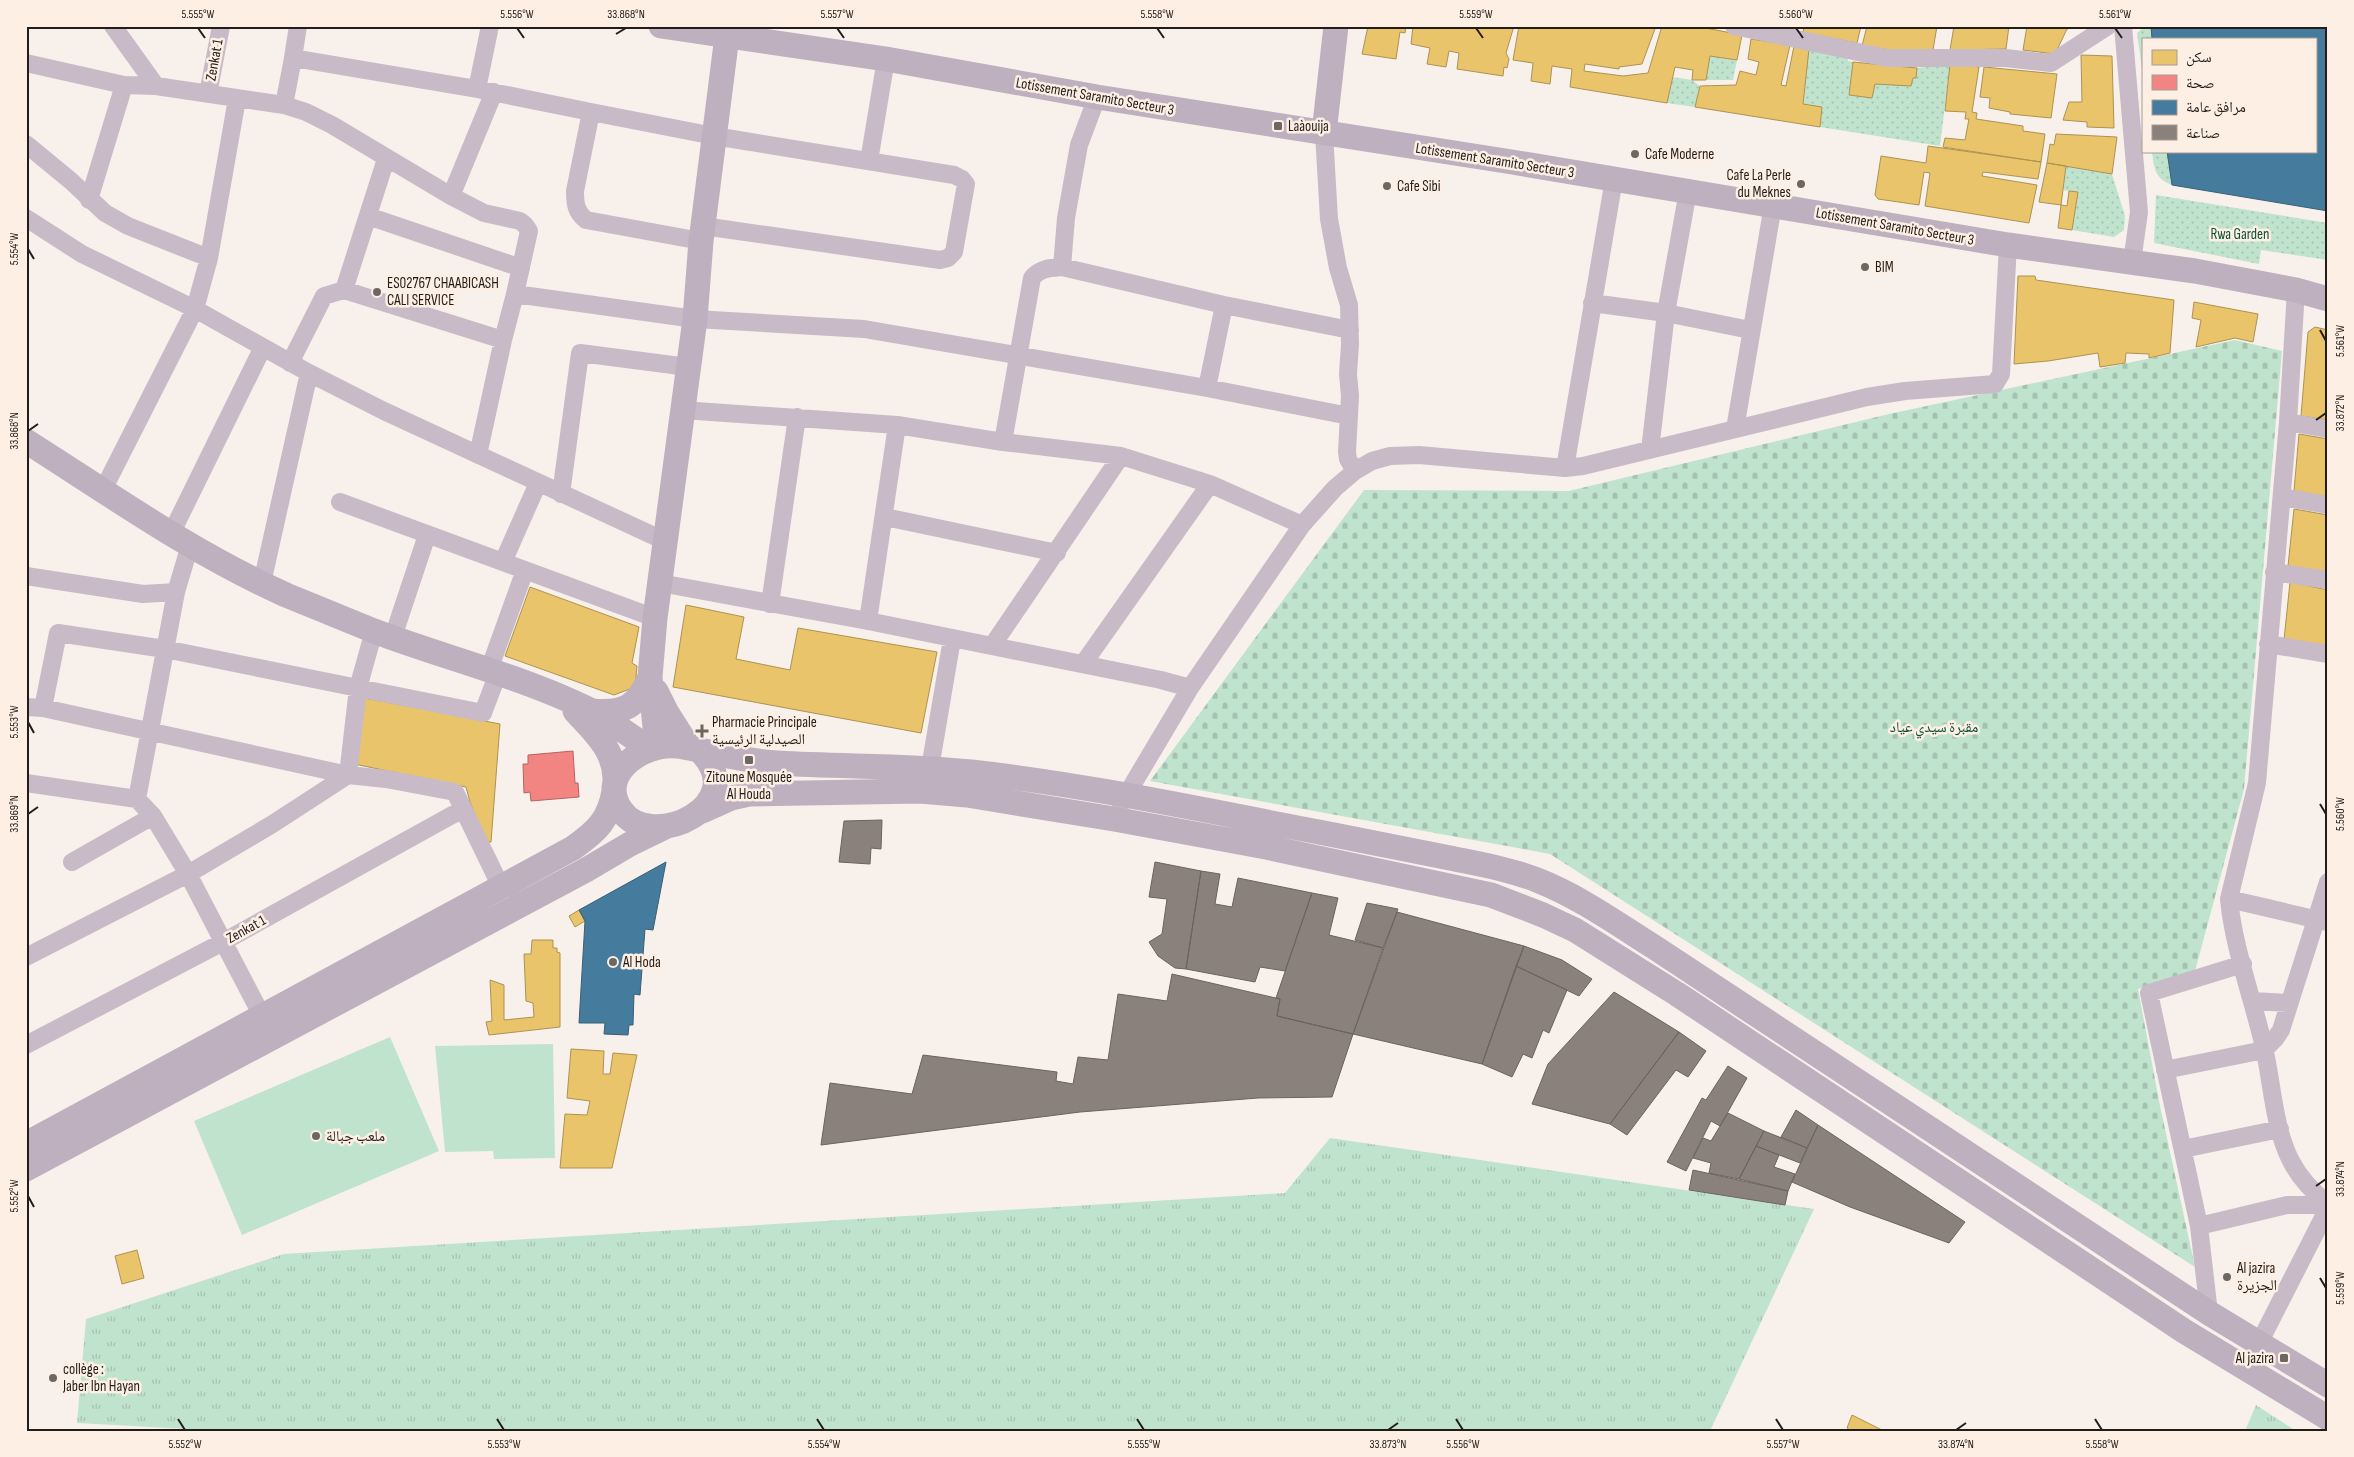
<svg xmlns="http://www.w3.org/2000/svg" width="2354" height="1457" font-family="'Sofia Sans Condensed','Noto Naskh Arabic',sans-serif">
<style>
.grass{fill:url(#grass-tufts)}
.cemetery{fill:url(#cemetery-stones)}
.park{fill:url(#park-dots)}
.pitch{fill:#c0e3ce}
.homes{fill:#e9c46a;stroke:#ad9252}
.health{fill:#f28482;stroke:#b46562}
.public{fill:#457b9d;stroke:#3a5f75}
.industry{fill:#8a817c;stroke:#6b635e}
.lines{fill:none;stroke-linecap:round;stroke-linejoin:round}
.street{stroke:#c8bbc7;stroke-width:18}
.secondary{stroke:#beb0bf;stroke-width:25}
.ticks{fill:none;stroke:#221d19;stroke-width:2}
.poi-dot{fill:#6d6762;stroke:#feefe4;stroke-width:2}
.labels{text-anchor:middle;stroke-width:5;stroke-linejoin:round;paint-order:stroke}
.street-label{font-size:15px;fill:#221d19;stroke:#feefe4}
.poi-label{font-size:15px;fill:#221d19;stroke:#feefe4;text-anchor:start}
.park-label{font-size:15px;fill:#095239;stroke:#feefe4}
.neatline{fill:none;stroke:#221d19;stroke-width:2}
.ticks-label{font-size:12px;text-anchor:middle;fill:#221d19}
</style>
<defs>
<pattern id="grass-tufts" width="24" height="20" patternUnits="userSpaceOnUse" patternTransform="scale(1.25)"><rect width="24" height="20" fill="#c0e3ce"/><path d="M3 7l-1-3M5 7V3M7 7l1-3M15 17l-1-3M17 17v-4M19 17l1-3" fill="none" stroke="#a5c2b0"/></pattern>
<pattern id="cemetery-stones" width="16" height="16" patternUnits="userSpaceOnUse" patternTransform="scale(1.25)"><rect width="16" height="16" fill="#c0e3ce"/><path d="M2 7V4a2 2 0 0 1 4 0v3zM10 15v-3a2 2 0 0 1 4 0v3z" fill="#a5c2b0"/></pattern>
<pattern id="park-dots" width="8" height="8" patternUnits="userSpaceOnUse" patternTransform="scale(1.25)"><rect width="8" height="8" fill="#c0e3ce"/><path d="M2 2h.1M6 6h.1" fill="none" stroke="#a5c2b0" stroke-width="1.8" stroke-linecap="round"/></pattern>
</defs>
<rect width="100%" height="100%" fill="#f8f0ea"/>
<!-- grass -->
<path class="grass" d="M 1330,1138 L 1814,1209 L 1710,1431 L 224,1431 L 77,1423 L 86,1319 L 284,1254 L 1285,1193 Z
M 2256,1405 L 2296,1431 L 2245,1431 Z"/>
<!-- cemetery -->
<path class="cemetery" d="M 2235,340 L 2282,351 L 2244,789 L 2195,971 L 2138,989 L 2160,1106 L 2195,1267 L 1550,854 L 1150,781 L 1364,490 L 1569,491 L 1889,414 Z"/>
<!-- park -->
<path class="park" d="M 2145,26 L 2151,26 L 2152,39 L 2143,39 L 2143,76 L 2137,33 Z
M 1809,49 L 1848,57 L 1848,61 L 1853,62 L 1849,95 L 1871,98 L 1875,84 L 1911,86 L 1917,68 L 1950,64 L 1940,146 L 1820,127 L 1822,107 L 1803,104 Z
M 1710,56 L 1737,60 L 1733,80 L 1706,80 Z
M 1672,77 L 1692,80 L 1700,86 L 1695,107 L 1667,103 Z
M 2152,151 L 2167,151 L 2172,185 C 2155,179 2154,168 2152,151 Z
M 2066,166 L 2112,174 L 2125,216 L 2124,230 L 2114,237 L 2072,230 L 2078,193 L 2063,190 Z
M 2156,195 L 2328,223 L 2328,260 L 2261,250 L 2259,264 L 2154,243 Z"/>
<!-- pitch -->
<path class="pitch" d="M 390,1037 L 439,1151 L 242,1235 L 194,1121 Z
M 553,1044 L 555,1158 L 494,1159 L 493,1151 L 445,1152 L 435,1046 Z"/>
<!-- homes -->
<path class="homes" d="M 1368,26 L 1406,26 L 1405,33 L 1400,32 L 1396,59 L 1362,54 Z
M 1413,26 L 1514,26 L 1506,53 L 1509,59 L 1507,68 L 1504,67 L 1503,76 L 1457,69 L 1459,53 L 1449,51 L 1446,67 L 1427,64 L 1430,48 L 1411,44 Z
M 1519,26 L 1656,26 L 1642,64 L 1619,67 L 1619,69 L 1585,64 L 1584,71 L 1623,76 L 1648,73 L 1662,26 L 1695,26 L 1742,35 L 1737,60 L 1710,56 L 1706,80 L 1692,80 L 1693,70 L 1675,67 L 1667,103 L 1570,87 L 1572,69 L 1552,66 L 1550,84 L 1531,81 L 1533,63 L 1513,60 Z
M 1767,26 L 1797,26 L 1796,32 Z
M 1804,26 L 1861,26 L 1857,43 L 1803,33 Z
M 1867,26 L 1937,26 L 1933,50 L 1891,50 L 1862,46 Z
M 1954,26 L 2009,26 L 2006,49 L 1950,50 Z
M 2027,26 L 2074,26 L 2067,29 L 2055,54 L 2023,50 Z
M 1751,39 L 1790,45 L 1781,85 L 1786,86 L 1794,46 L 1809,49 L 1803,104 L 1822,107 L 1820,127 L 1695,107 L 1700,86 L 1736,85 L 1740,71 L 1756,75 L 1759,62 L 1748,59 Z
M 2081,55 L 2112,56 L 2114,128 L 2087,127 L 2087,122 L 2063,120 L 2069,102 L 2082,102 Z
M 1853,62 L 1917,68 L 1916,78 L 1913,78 L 1911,86 L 1875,84 L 1872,98 L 1849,95 Z
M 1950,64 L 1979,67 L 1972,112 L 1977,113 L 1976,119 L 2023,126 L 2023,131 L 2045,134 L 2041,162 L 1943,147 L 1945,138 L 1965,140 L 1969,119 L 1965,119 L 1966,112 L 1945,111 Z
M 1984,67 L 2057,74 L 2051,118 L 2010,114 L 2010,112 L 1989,108 L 1990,98 L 1980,97 Z
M 2056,134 L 2117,137 L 2112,174 L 2047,163 L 2050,144 L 2054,145 Z
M 1928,146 L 2041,162 L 2038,179 L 1983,172 L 1982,176 L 2037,185 L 2029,223 L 1925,206 L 1930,173 L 1924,172 L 1919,205 L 1878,199 L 1875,195 L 1881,156 L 1926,163 Z
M 2047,163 L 2066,166 L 2061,205 L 2039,202 Z
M 2069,191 L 2078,192 L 2072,230 L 2058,228 L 2061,205 L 2067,206 Z
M 2018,276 L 2035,276 L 2036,280 L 2174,300 L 2170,353 L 2149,358 L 2149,354 L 2126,353 L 2125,363 L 2100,367 L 2098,353 L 2048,361 L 2014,364 Z
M 2194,302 L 2258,314 L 2253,342 L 2235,338 L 2196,347 L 2201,320 L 2192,318 Z
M 2315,327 L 2328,330 L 2328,420 L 2301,416 L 2308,332 Z
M 2299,434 L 2328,439 L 2328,497 L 2294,491 Z
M 2294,509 L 2328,515 L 2328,572 L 2288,566 Z
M 2290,582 L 2328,590 L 2328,647 L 2284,640 Z
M 530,587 L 639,627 L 632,663 L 637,666 L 635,687 L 614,695 L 505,656 Z
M 686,605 L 744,617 L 736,659 L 790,670 L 798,628 L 937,652 L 921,733 L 673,687 Z
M 365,698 L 500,724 L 491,842 L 486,842 L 470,802 L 466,787 L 354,764 Z
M 579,910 L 585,921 L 575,927 L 569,916 Z
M 532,940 L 553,940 L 553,948 L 557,948 L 557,952 L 560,953 L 560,1027 L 489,1035 L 486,1022 L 492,1021 L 490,980 L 504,985 L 504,1020 L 534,1017 L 533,1003 L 526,1001 L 524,954 L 531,954 Z
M 571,1049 L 604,1051 L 603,1074 L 610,1074 L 613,1053 L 637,1055 L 612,1168 L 560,1168 L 565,1114 L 587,1115 L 590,1101 L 567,1098 Z
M 137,1250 L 144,1278 L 122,1284 L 115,1256 Z
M 1852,1415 L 1884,1431 L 1852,1431 L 1847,1428 Z"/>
<!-- health -->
<path class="health" d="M 573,751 L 575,783 L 578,783 L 579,797 L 531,801 L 530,792 L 524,793 L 523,764 L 528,764 L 528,755 Z"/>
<!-- public -->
<path class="public" d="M 2151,26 L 2328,26 L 2328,211 L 2172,185 L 2167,151 L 2315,151 L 2315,39 L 2152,39 Z
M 666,862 L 653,930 L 645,929 L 640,995 L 634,994 L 633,1025 L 629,1025 L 628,1035 L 604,1034 L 605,1023 L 579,1023 L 585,921 L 579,910 Z"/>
<!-- industry -->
<path class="industry" d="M 882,820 L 881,849 L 871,848 L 870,864 L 839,862 L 844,821 Z
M 1155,862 L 1201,871 L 1186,969 L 1175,968 L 1158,956 L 1149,942 L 1162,934 L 1167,899 L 1149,897 Z
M 1201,871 L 1220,874 L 1215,904 L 1232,907 L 1238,878 L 1312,893 L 1285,971 L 1260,967 L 1255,982 L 1186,969 Z
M 1312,893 L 1338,898 L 1329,935 L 1383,948 L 1353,1034 L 1277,1016 L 1280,999 L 1276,998 Z
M 1367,903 L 1398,909 L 1383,948 L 1355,940 Z
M 1397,912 L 1524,946 L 1482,1064 L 1353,1034 Z
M 1524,946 L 1562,960 L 1592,979 L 1579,996 L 1516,966 Z
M 1516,966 L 1567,990 L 1549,1033 L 1543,1030 L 1532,1058 L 1523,1054 L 1512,1077 L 1482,1064 Z
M 1172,974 L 1280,999 L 1277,1016 L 1353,1034 L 1332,1097 L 1258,1098 L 1080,1112 L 821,1145 L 830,1083 L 912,1094 L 923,1055 L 1057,1072 L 1056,1081 L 1073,1084 L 1078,1057 L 1108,1060 L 1118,994 L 1167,1001 Z
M 1614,992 L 1679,1032 L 1610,1124 L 1532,1104 L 1548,1064 Z
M 1679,1032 L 1706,1051 L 1688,1077 L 1676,1070 L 1627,1135 L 1610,1124 Z
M 1728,1066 L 1747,1078 L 1720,1126 L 1711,1121 L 1686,1171 L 1667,1162 L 1702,1098 L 1706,1100 Z
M 1796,1110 L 1818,1125 L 1807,1148 L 1781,1137 Z
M 1728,1113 L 1764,1131 L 1739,1179 L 1709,1173 L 1711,1163 L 1693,1158 L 1703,1138 L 1711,1141 Z
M 1818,1125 L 1965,1222 L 1949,1243 L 1850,1207 L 1792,1182 Z
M 1764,1131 L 1807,1148 L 1800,1163 L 1756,1146 Z
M 1756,1146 L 1779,1155 L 1774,1167 L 1795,1174 L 1788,1191 L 1739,1179 Z
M 1693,1170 L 1788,1191 L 1785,1205 L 1689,1190 Z"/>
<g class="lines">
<!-- street -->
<path class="street" d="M 113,26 L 156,86
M 298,26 L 293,58 L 477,89 L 591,112
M 1734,26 L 1887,58 L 2005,58 L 2051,63 L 2108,26
M 2123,26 L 2139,212 L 2132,262
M 26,63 L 124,85 L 156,86 L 284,105 L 306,112 L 332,125 L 451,196 L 484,213 L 520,221 L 525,225 L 529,231 L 515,294 L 695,319 L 864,329 L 1207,388 L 1349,416
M 477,89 L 490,26
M 208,94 L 221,26
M 284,105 L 293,58
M 1324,133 L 1329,219 L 1338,268 L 1349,305 L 1350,344 L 1348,374 L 1350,396 L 1347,452 L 1348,459 L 1355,471
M 26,144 L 71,181 L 105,213 L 128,226 L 209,258
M 869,161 L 886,59
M 451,196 L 494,92
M 89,200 L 124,85
M 368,216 L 521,268
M 26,218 L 82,254 L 195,309 L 309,373 L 384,411 L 667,542
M 701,241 L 586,220 C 576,212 575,204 575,191 L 591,112 L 714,136 L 954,175 L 962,179 L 966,184 L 954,252 L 948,258 L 940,260 L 703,226
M 1062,267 L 1066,218 L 1079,145 L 1097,97
M 344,290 L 386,159
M 2296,290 L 2288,422 L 2257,783 L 2229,899 C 2233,945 2253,1000 2264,1047 C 2272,1082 2274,1129 2291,1161 C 2300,1179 2313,1192 2328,1204
M 1592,303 L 1666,313 L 1750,330
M 290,363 L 324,296 L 344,290 L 503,340 L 515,294
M 1207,388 L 1224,305
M 682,410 L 897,425 L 1003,442 L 1121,456 L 1210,484 L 1083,664
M 2288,422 L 2328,429
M 1735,429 L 1773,205
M 1003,442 L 1032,278 C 1040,268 1050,268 1062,267 L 1224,305 L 1350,330
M 1650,450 L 1666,313 L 1688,191
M 478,455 L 503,340
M 1565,468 L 1614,179
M 1210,484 L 1302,525
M 103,490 L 195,309 L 209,258 L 237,99
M 561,494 L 580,353 L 688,367
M 2282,497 L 2328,505
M 340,502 L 655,618
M 885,517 L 1057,553
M 171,534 L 263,347
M 503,562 L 538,483
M 2274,572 L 2328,580
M 26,576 L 143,594 L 176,592
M 262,583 L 309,373
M 660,583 L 868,621 L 1161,680 L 1190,688 L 1302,525 L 1335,488 L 1355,471 L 1372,461 L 1390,456 L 1419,455 L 1565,468 L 1583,466 L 1867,397 L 1905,391 L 1995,384 L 2001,374 L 2008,245
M 770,604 L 797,417
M 868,621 L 897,425
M 374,631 L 358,688 L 483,713 L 498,673
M 393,637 L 427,535
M 2268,644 L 2328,654
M 992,646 L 1121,456
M 489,670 L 525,570
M 26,707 L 43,708 L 348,775 L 386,779 L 455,792 L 501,887
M 930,768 L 952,639
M 26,783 L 137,799 L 176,592 L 190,545
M 137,799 L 153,816 L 188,874 L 262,1016
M 1121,804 L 1190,688
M 72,862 L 153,816
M 2229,899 L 2327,922
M 26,957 L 188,874 L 271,825 L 348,775 L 358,688 L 165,649 L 58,633 L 43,708
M 2253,1001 L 2289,1003
M 26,1045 L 223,942 L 463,809
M 2165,1070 L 2264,1050 L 2275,1039 L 2281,1030 L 2328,882
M 2183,1149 L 2280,1129
M 2199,1226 L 2287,1205 L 2328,1205
M 2209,1313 L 2199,1226 L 2149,993 L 2243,964
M 2246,1369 L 2328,1208"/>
<!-- secondary -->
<path class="secondary" d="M 661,26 L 886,59 L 1097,97 L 1512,162 L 2008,245 L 2195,271 L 2296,290 L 2328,299
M 1324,133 L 1336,26
M 26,441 C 111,495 194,554 286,595 C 315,607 344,619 374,631 C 445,658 521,676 590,710 C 611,721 630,736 650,749
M 656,691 L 667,713 L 688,746
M 575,711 C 594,732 615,750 615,779
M 592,711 C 624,714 637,707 650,677
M 657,747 L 650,677 L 655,618 L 695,319 L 701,241 L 727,36
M 699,750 C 755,804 650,854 621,810 C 600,780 630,753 659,747 C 678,743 690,749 709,752 C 732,757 755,762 778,763 C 842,767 907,765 971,772 C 1089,785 1207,811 1324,833 C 1366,841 1408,850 1450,858 C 1479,864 1509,869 1537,880 C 1578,896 1616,923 1654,947 L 2209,1313 L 2328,1385
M 702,811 L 731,798 L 749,794 L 920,791 L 967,795 L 1114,819 L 1266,847 L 1491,895 L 1543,915 L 1575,930 L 1677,994 L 2184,1331 L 2328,1418
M 26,1144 L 573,848 C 597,831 609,820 614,791
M 26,1169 L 586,870 L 630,844 L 665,827"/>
</g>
<!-- ticks -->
<path class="ticks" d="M 198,28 L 205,38M 517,28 L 524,38M 837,28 L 844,38M 1157,28 L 1164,38M 1476,28 L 1483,38M 1796,28 L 1803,38M 2115,28 L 2122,38M 616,34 L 626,28M 28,249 L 34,259M 2320,330 L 2326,341M 2316,420 L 2326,413M 28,431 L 38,424M 28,722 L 34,733M 2320,804 L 2326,814M 28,814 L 38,807M 2316,1186 L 2326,1179M 28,1196 L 34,1207M 2320,1278 L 2326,1288M 178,1419 L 185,1430M 497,1419 L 504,1430M 817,1419 L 824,1430M 1137,1419 L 1144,1430M 1456,1419 L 1463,1430M 1776,1419 L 1783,1430M 2095,1419 L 2102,1430M 1388,1430 L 1398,1423M 1956,1430 L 1966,1423"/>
<!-- markers -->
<g class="poi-dot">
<rect x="1273" y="121" width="10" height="10" rx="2.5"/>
<circle cx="1635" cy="154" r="5"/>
<circle cx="1801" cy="184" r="5"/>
<circle cx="1387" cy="186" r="5"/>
<circle cx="1865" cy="267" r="5"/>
<circle cx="377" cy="292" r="5"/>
<path d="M699.5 723.5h5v5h5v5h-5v5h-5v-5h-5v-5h5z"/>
<rect x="744" y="755" width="10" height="10" rx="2.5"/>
<circle cx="613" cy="962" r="5"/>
<circle cx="316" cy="1136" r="5"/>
<circle cx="2227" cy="1277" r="5"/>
<rect x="2279" y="1353" width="10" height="10" rx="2.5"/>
<circle cx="53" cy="1378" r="5"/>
</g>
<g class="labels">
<!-- street labels -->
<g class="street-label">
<text transform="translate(214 60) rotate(-80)" y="5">Zenkat 1</text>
<text transform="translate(1095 96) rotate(10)" y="5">Lotissement Saramito Secteur 3</text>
<text transform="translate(1495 160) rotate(9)" y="5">Lotissement Saramito Secteur 3</text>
<text transform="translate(1895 226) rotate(10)" y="5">Lotissement Saramito Secteur 3</text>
<text transform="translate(246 929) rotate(-29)" y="5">Zenkat 1</text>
</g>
<!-- poi labels -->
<g class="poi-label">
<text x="1288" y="131">Laàouija</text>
<text x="1645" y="159">Cafe Moderne</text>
<text x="1791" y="180" text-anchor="end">Cafe La Perle<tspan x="1791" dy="17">du Meknes</tspan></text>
<text x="1397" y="191">Cafe Sibi</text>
<text x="1875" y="272">BIM</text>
<text x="387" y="288">ES02767 CHAABICASH<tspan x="387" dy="17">CALI SERVICE</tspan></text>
<text x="712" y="727">Pharmacie Principale<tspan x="712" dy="17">الصيدلية الرئيسية</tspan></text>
<text x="749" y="782" text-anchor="middle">Zitoune Mosquée<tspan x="749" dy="17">Al Houda</tspan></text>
<text x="623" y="967">Al Hoda</text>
<text x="326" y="1141">ملعب جبالة</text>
<text x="2237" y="1273">Al jazira<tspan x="2237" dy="17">الجزيرة</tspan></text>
<text x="2274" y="1363" text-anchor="end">Al jazira</text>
<text x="63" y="1374">collège :<tspan x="63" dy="17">Jaber Ibn Hayan</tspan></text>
</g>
<!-- park labels -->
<g class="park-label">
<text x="2240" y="239">Rwa Garden</text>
<text x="1934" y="732">مقبرة سيدي عياد</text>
</g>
</g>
<!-- border -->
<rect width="2354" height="1457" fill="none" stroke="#feefe4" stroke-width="55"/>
<!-- legend -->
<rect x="2142" y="38" width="175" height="115" fill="#feefe4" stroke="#a69b93"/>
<rect x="2152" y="50" width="25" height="15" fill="#e9c46a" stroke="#a69b93"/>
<text x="2186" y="62" font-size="15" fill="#221d19">سكن</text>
<rect x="2152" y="75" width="25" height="15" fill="#f28482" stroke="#a69b93"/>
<text x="2186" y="88" font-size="15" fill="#221d19">صحة</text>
<rect x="2152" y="100" width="25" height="15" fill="#457b9d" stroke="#a69b93"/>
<text x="2186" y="112" font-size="15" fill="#221d19">مرافق عامة</text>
<rect x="2152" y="125" width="25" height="15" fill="#8a817c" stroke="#a69b93"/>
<text x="2186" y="138" font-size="15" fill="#221d19">صناعة</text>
<rect x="28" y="28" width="2298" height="1402" class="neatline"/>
<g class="ticks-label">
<text x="198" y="18">5.555°W</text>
<text x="517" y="18">5.556°W</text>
<text x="626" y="18">33.868°N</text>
<text x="837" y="18">5.557°W</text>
<text x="1157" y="18">5.558°W</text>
<text x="1476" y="18">5.559°W</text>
<text x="1796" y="18">5.560°W</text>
<text x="2115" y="18">5.561°W</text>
<text transform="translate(14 249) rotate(-90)" y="4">5.554°W</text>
<text transform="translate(2340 341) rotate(-90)" y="4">5.561°W</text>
<text transform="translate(2340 413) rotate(-90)" y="4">33.872°N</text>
<text transform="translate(14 431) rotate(-90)" y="4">33.868°N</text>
<text transform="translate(14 722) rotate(-90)" y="4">5.553°W</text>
<text transform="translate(2340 814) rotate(-90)" y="4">5.560°W</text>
<text transform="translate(14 814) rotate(-90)" y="4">33.869°N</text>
<text transform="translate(2340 1179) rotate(-90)" y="4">33.874°N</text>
<text transform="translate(14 1196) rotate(-90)" y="4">5.552°W</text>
<text transform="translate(2340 1288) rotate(-90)" y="4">5.559°W</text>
<text x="185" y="1448">5.552°W</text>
<text x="504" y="1448">5.553°W</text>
<text x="824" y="1448">5.554°W</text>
<text x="1144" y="1448">5.555°W</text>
<text x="1388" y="1448">33.873°N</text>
<text x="1463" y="1448">5.556°W</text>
<text x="1783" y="1448">5.557°W</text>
<text x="1956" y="1448">33.874°N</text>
<text x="2102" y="1448">5.558°W</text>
</g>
</svg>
